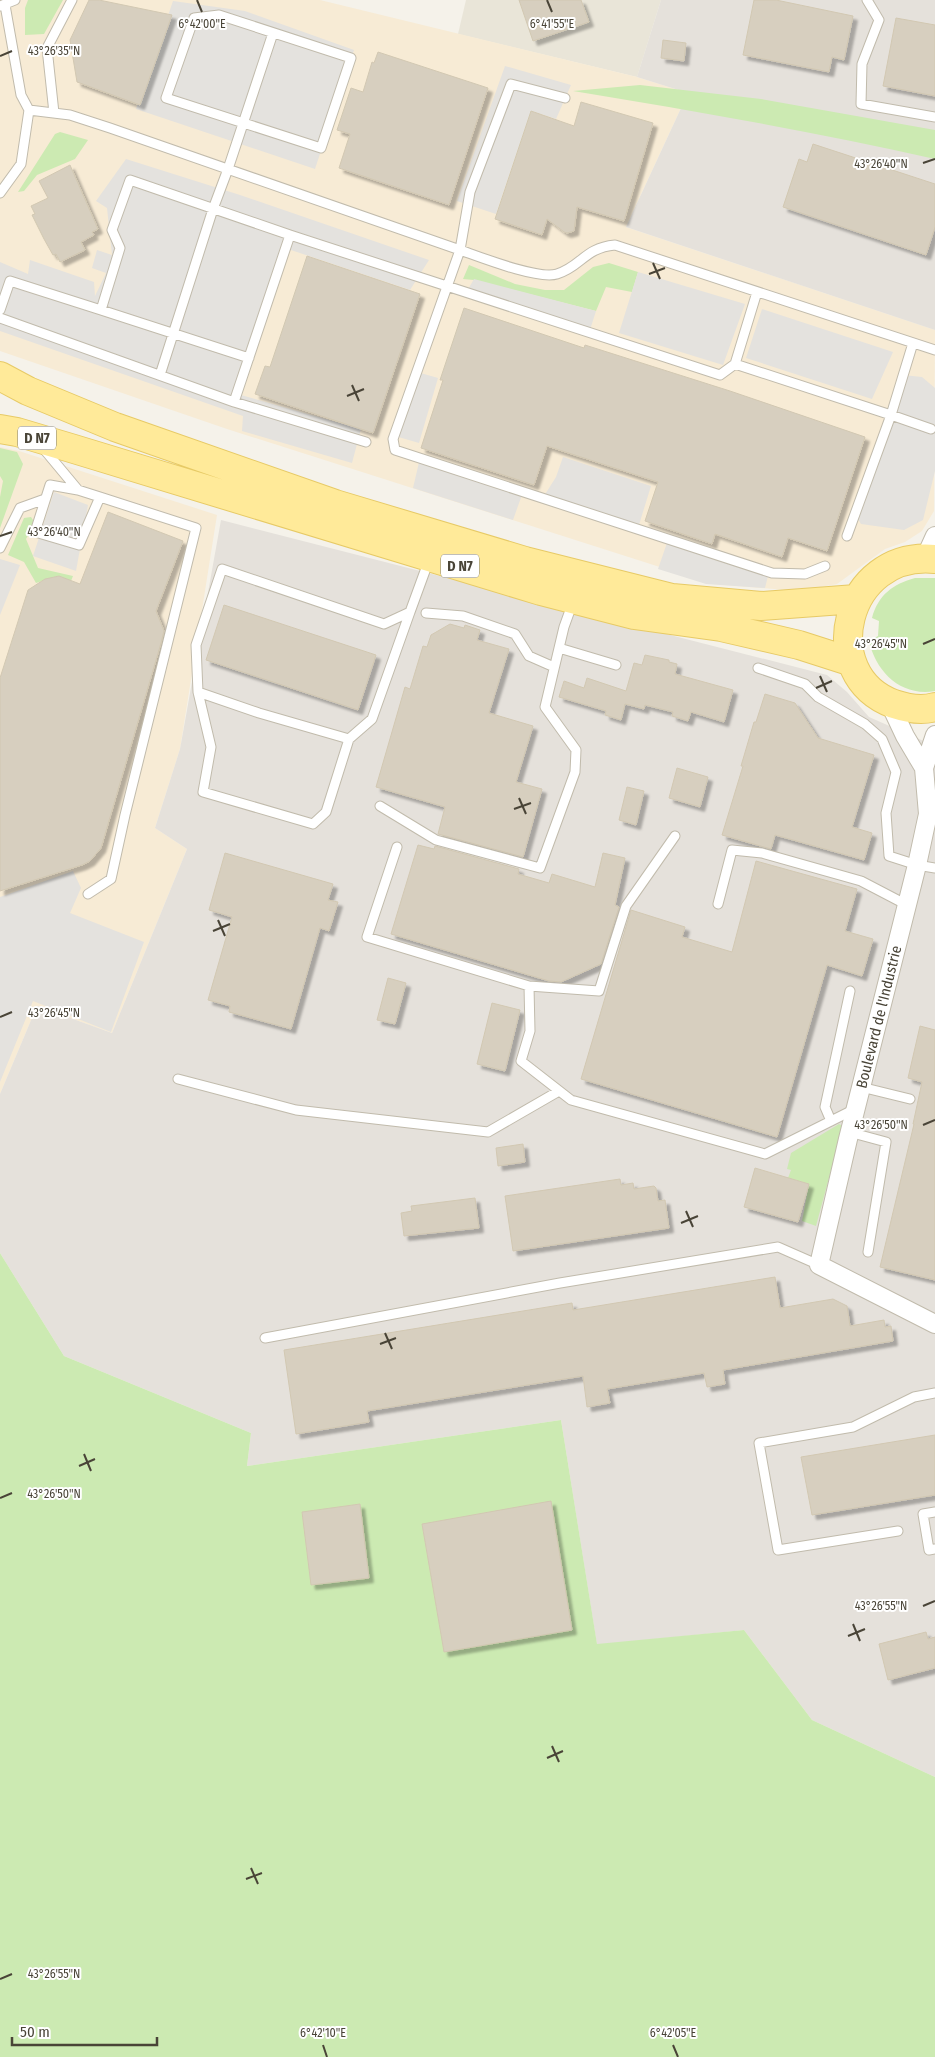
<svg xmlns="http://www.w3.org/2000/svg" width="935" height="2057" font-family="'Fira Sans Condensed',sans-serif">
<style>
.residential{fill:#e9e5d8}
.commercial{fill:#f7ebd5}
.industrial{fill:#e5e1db}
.green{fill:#cceab2}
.parking{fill:#e4e2de}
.building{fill:#d7cfbf;stroke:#d2c8b2;filter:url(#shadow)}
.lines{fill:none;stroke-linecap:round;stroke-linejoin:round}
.lane-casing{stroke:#c1bbac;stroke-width:11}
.street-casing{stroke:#c1bbac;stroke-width:20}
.primary-casing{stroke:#e7ca66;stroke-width:30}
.lane{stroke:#fff;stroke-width:9}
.street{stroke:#fff;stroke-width:18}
.primary{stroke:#ffea99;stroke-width:28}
.ticks{fill:none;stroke:#494437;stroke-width:2}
.labels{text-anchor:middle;stroke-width:4;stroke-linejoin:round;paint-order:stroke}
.shield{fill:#fff;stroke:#807c73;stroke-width:1}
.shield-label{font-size:14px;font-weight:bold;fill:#494437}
.street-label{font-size:15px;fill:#494437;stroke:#fff}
.ticks-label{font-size:12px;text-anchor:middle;fill:#494437;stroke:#fff;stroke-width:4;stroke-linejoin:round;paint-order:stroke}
</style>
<defs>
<filter id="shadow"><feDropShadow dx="4.5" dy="4.5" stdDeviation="1" flood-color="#0004"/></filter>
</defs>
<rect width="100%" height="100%" fill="#f5f2ea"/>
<!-- residential -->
<path class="residential" d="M 466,0 L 661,0 L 637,77 L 458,34 Z"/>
<!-- commercial -->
<path class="commercial" d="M 0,0 L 320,0 L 637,77 L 688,93 L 626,227 L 935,330 L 934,511 L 922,531 L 905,542 L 885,549 L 837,584 L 798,591 L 713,584 L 227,429 L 0,351 Z
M 0,447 L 19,451 L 217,515 L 180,749 L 155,828 L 187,849 L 112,1033 L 37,1006 L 0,1094 Z"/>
<!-- industrial -->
<path class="industrial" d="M 661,0 L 935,0 L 935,330 L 626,227 L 688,93 L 637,77 Z
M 221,520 L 827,675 L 847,692 L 869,717 L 935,746 L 935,1777 L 812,1720 L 744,1630 L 597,1645 L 561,1420 L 247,1466 L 251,1433 L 64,1356 L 0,1253 L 0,1094 L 37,1006 L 112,1033 L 187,849 L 155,828 L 180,749 Z"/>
<!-- green -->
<path class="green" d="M 28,0 L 63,0 L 44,34 L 25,35 L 25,8 Z
M 640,85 L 761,99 L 935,130 L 935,159 C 815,132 695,111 573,91 Z
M 60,132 L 88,140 L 75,159 L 37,175 L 24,191 L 18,192 L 55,134 Z
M 609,263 L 638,272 L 632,292 L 606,287 L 596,311 L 474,280 L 463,279 L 469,265 L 515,284 L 545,290 L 564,290 L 593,267 Z
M 0,448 L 17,452 L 23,464 L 0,528 L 0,497 L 3,481 L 0,476 Z
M 31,517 L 35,523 L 26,539 L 38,568 L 73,576 L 71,581 L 58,576 L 36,583 L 24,562 L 8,555 L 24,518 Z
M 915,578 L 935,578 L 935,691 C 901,697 876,672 869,641 L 878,636 L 879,621 L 872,618 C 878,595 893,584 915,578 Z
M 839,1124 L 843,1126 L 816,1226 L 802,1221 L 809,1184 L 788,1178 L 791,1170 L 787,1169 L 791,1153 Z
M 0,1253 L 64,1356 L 251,1433 L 247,1466 L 561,1420 L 597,1644 L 744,1630 L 812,1720 L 935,1777 L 935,2057 L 0,2057 Z"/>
<!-- parking -->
<path class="parking" d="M 173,1 L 245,11 L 354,50 L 315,169 L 136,109 Z
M 505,66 L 571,85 L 556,119 L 531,111 L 496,214 L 457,201 Z
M 126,159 L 240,195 L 429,260 L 410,290 L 288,249 L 241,395 L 361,429 L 352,463 L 242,431 L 243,416 L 0,331 L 0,262 L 28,274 L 30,260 L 94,282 L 95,296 L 106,273 L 92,268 L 97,250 L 112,255 L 107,208 L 96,201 Z
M 638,272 L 745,304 L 723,365 L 619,333 Z
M 474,279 L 596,311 L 589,333 L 466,293 Z
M 762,309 L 893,352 L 872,399 L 746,358 Z
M 417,372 L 438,378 L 419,443 L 395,436 Z
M 903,375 L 922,377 L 935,388 L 935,471 L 923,520 L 904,530 L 861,524 L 855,514 Z
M 563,457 L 651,486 L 638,528 L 544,496 L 556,477 Z
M 420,458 L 523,492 L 513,520 L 413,488 Z
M 54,492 L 88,505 L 76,571 L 33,556 Z
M 668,540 L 769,572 L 765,588 L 706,584 L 658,569 Z
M 0,559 L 20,565 L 0,615 Z
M 73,871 L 81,888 L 70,913 L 144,942 L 111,1032 L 33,1001 L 0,1082 L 0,897 Z"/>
<!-- building -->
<path class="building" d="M 89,0 L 99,0 L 172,15 L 140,105 L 77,82 L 70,40 Z
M 519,0 L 581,0 L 589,22 L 533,41 Z
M 754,0 L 776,0 L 853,16 L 844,60 L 832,57 L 829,72 L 743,55 Z
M 896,18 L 935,25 L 935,96 L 883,86 Z
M 663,40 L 686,43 L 684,61 L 661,58 Z
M 378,52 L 488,88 L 449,205 L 339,168 L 350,134 L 337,130 L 351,88 L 363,92 L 372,62 L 374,63 Z
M 581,102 L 653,123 L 624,221 L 577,207 L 574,231 L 567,233 L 564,232 L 547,219 L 542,235 L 495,219 L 531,111 L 574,126 Z
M 813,144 L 935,184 L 935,227 L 926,255 L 783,207 L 799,159 L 807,162 Z
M 70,165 L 98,229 L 92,232 L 94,235 L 81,242 L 85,250 L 60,262 L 56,254 L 53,255 L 44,239 L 32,215 L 35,214 L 31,206 L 48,198 L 39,181 Z
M 307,256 L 420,294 L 373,433 L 255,394 L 265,366 L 270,367 Z
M 464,308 L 584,348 L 585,345 L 730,391 L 865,437 L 827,551 L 788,538 L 782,557 L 715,534 L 712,544 L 645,521 L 658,482 L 547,446 L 534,485 L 421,448 L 443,380 L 440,380 Z
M 108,512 L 183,541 L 156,611 L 164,631 L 161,643 L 101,848 L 90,861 L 82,865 L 0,891 L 0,678 L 28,590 L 45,579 L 59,576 L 80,584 Z
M 224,605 L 376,655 L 358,710 L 206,660 Z
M 450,624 L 464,628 L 465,625 L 480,630 L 477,640 L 509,649 L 489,713 L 533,726 L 516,782 L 542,789 L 523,857 L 438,834 L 445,807 L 376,787 L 405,687 L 410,689 L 423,646 L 427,647 L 431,635 Z
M 645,655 L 669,660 L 669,662 L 677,664 L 675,674 L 733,690 L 724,722 L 691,712 L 688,721 L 672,716 L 673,712 L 645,705 L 644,709 L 625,704 L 621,720 L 605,715 L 606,711 L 559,697 L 564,681 L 584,688 L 587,678 L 626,691 L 634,663 L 642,665 Z
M 765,694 L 795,703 L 818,738 L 874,755 L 852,827 L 872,833 L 864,860 L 775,835 L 771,849 L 722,835 L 743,766 L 741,766 L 754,722 L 756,722 Z
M 677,768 L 708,777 L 700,807 L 669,798 Z
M 627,787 L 644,791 L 636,825 L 619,820 Z
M 418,845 L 434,849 L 435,846 L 519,869 L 518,874 L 549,883 L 552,874 L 595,887 L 603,853 L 625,858 L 615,905 L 619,907 L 601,964 L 561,982 L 549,981 L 391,934 Z
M 225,853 L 333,884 L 328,900 L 338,902 L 329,931 L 320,928 L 291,1029 L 229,1012 L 230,1006 L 208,1000 L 232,917 L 209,910 Z
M 756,861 L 857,889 L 845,931 L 873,939 L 862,976 L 827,965 L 777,1137 L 581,1079 L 631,910 L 685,927 L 682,937 L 732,952 Z
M 388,978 L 406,983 L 395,1024 L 377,1020 Z
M 492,1003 L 520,1010 L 505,1071 L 477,1064 Z
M 920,1026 L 935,1030 L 935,1280 L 880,1267 L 914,1124 L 913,1124 L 922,1082 L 908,1078 Z
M 523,1144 L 525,1162 L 498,1166 L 496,1148 Z
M 755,1168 L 809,1184 L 798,1222 L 744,1207 Z
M 620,1179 L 621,1185 L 633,1183 L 634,1189 L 654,1186 L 656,1188 L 658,1201 L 665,1200 L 669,1228 L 513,1251 L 505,1196 Z
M 475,1198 L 479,1228 L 404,1236 L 401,1213 L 412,1211 L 411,1206 Z
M 775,1277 L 780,1308 L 833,1299 L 847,1306 L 850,1326 L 884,1320 L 885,1327 L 891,1326 L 893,1341 L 723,1370 L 725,1384 L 707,1387 L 704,1373 L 607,1389 L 610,1403 L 587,1407 L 583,1376 L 367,1411 L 369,1422 L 296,1434 L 284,1350 L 572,1303 L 573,1310 Z
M 935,1435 L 935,1495 L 812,1515 L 801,1457 Z
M 551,1501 L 572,1630 L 444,1652 L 422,1524 Z
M 360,1504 L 369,1578 L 311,1585 L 302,1512 Z
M 926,1632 L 928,1639 L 935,1637 L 935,1668 L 888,1680 L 879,1644 Z"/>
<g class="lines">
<!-- lane casing -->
<g class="lane-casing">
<path id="lane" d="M 867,0 L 879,20 L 862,64 L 861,104 L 935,117
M 0,6 L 15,0
M 219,15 L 351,58 L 321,148 L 166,98 L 194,18 Z
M 565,98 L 511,84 L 470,192 L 460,250 C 480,257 538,280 557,274 C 581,267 584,248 615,245 L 935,350
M 29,110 L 70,115 L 110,128 L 460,250 L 393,439 L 395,450 L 772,573 L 805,574 L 825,566
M 54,113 L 47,48 L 72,0
M 0,193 L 21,164 L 29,110 L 21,95 L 5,5
M 290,235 L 720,375 L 735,364
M 757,292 L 735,364 L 891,415 L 847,536
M 0,310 L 10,281 L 101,310 L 120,248 L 112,230 L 130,180 L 290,235 L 234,402 L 0,318
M 101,310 L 249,358
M 913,343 L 891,415 L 931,429
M 160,375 L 213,209 L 228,169 L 273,33
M 234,402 L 366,442
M 43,448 L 78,490
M 50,485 L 78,490 L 100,497 L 79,545 L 35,532 Z
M 0,548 L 20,508 L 45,499
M 410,612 L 372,719 L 349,739 L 259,713 L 198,692 L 196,645 L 222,569 L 384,624 L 410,612 L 429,560
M 426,613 L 463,616 L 515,634 L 529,656 L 554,667
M 559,648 L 616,665
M 758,668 L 805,684 L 818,697 L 865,724 L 882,739 L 896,772 L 886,813 L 889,856 L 917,865 L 935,868
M 198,692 L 211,747 L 203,792 L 313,824 L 326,812 L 349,739
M 380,806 L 436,840 L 540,868 L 575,772 L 576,750 L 545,707 L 564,627 L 573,602
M 397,847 L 367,937 L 529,986 L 530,1031 L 521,1061 L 571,1100 L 765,1154 L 855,1109
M 88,894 L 111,879 L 125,815 L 196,528 L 100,497
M 718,904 L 732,850 L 762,853 L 861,881 L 907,905
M 529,986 L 599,991 L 626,906 L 675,836
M 178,1079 L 296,1110 L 488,1132 L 559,1091
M 861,1087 L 910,1099
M 831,1121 L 825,1107 L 850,991
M 849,1132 L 886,1142 L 868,1252
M 265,1338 L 560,1283 L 778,1247 L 819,1265
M 935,1512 L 923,1514 L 929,1550 L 935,1549
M 898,1531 L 778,1550 L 759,1443 L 853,1427 L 914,1397 L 935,1393"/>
</g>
<!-- street casing -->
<g class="street-casing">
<path id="street" d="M 925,558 L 935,536
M 889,702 L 905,736 L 924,768
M 935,735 L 924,768 L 928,814 L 917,865 L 848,1139 L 819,1265 L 935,1324"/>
</g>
<!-- primary casing -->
<g class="primary-casing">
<path id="primary" d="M 0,376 L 28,391 L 115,427 L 335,504 L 525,561 L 672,598 L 761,606 L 856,599
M 0,429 L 17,432 L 74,449 L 541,591 L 634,615 L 721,627 L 799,645 L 852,662
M 935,559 C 844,550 815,675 894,704 C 906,708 922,711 935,707"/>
</g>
<!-- lane -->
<use href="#lane" class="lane"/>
<!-- street -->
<use href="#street" class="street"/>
<!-- primary -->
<use href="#primary" class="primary"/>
</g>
<!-- ticks -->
<path class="ticks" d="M 197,0 L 202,12M 547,0 L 552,12M 0,56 L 12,51M 923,163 L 935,159M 653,263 L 660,279M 649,274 L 665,268M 352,385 L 359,401M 347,396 L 364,389M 0,536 L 12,532M 923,644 L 935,639M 820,676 L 827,692M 816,688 L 832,681M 519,798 L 526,814M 514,809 L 531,803M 218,920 L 225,936M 213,931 L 230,924M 0,1017 L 12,1012M 923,1125 L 935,1120M 686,1211 L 693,1227M 681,1223 L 698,1216M 385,1333 L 392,1349M 380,1344 L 396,1338M 84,1454 L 91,1471M 79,1466 L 95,1459M 0,1498 L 12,1493M 923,1606 L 935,1601M 853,1624 L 860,1641M 848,1636 L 865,1629M 552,1746 L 559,1762M 547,1758 L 563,1751M 251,1868 L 258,1884M 246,1879 L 262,1873M 0,1979 L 12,1974M 323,2045 L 327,2057M 673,2045 L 678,2057"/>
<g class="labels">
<!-- shield labels -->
<g class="shield">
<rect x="18" y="426.5" width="38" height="23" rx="4"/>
<rect x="441" y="554.5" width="38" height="23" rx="4"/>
</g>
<g class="shield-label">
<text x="37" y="443">D N7</text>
<text x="460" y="571">D N7</text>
</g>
<!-- street labels -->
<g class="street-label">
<text transform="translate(879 1017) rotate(-76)" y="5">Boulevard de l'Industrie</text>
</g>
</g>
<g class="ticks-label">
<text x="202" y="28">6°42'00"E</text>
<text x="552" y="28">6°41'55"E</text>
<text x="54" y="55">43°26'35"N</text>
<text x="881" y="168">43°26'40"N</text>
<text x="54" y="536">43°26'40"N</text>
<text x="881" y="648">43°26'45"N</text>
<text x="54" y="1017">43°26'45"N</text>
<text x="881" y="1129">43°26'50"N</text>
<text x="54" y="1498">43°26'50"N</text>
<text x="881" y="1610">43°26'55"N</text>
<text x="54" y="1978">43°26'55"N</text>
<text x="323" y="2037">6°42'10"E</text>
<text x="673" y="2037">6°42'05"E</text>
</g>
<!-- scale -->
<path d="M12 2037v8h145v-8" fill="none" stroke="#494437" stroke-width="2.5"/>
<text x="20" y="2037" font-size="15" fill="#494437" stroke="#ffffff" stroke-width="4" paint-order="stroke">50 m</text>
</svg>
